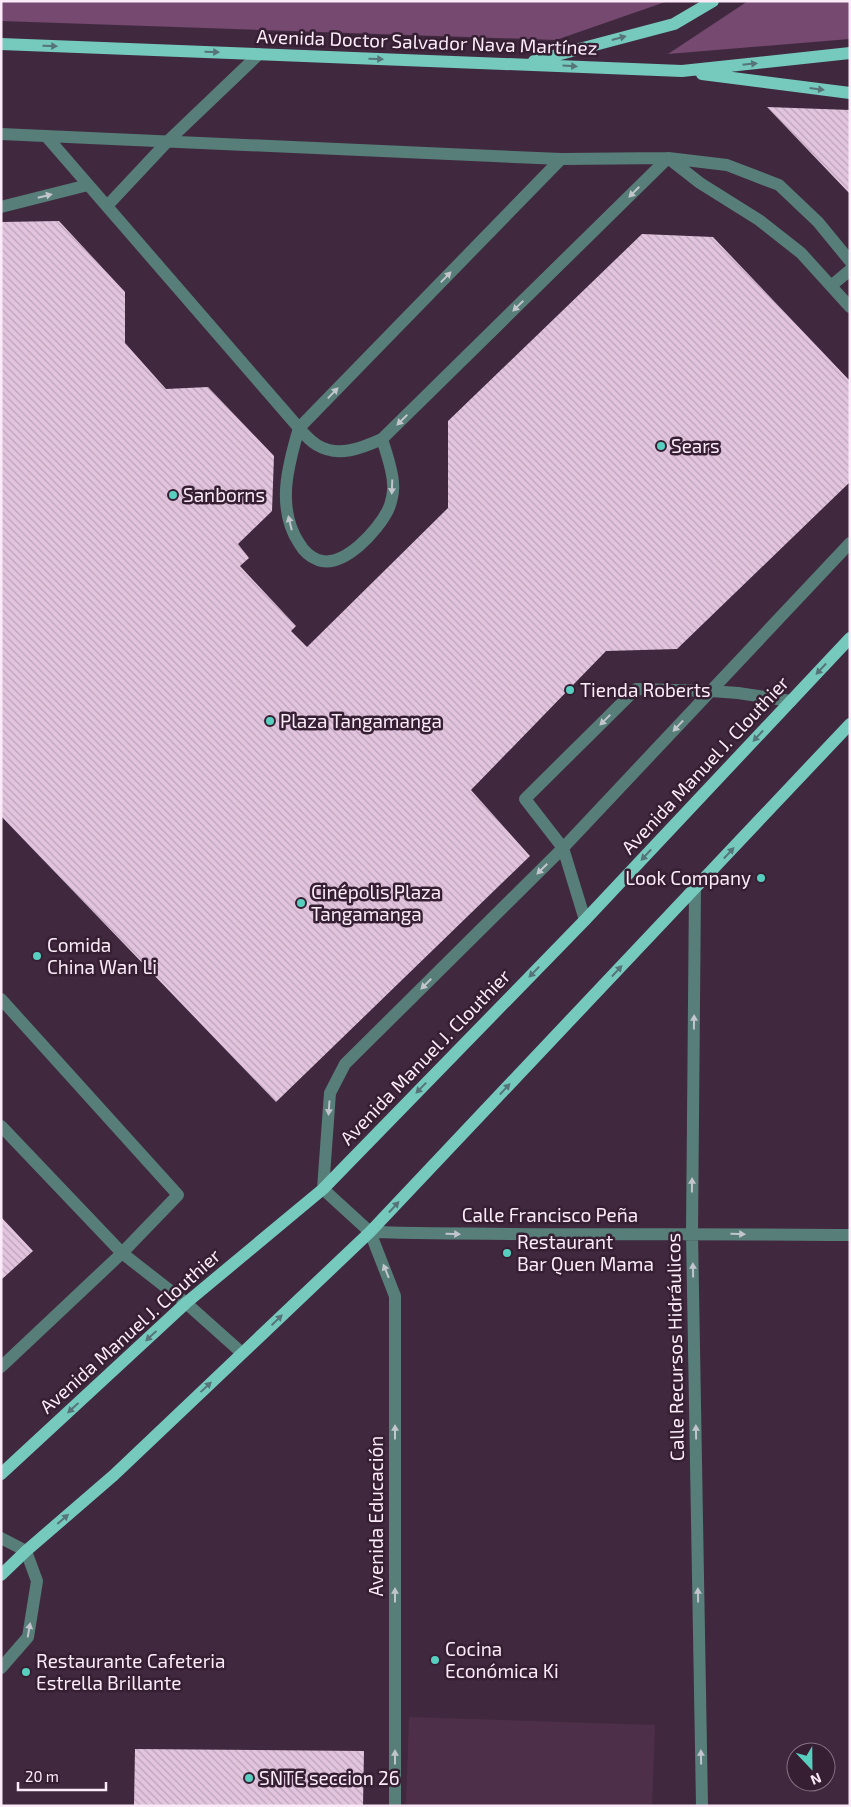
<svg xmlns="http://www.w3.org/2000/svg" width="851" height="1807" font-family="'Exo 2',sans-serif">
<style>
.built{fill:#4d2f49}
.garden{fill:#754970}
.building{fill:url(#building-back-hatch)}
.lines{fill:none;stroke-linecap:round;stroke-linejoin:round}
.minor{stroke:#577e78;stroke-width:12}
.major{stroke:#75c9bd;stroke-width:12}
.oneway{fill:#567478}
.oneway2{fill:#c2c5cc}
.poi-dot{fill:#58cebf;stroke:#361f33;stroke-width:2}
.labels{text-anchor:middle;stroke-width:5;stroke-linejoin:round;paint-order:stroke}
.street-label{font-size:19px;fill:#fbebf9;stroke:#361f33}
.poi-label{font-size:19px;fill:#fbebf9;stroke:#361f33;text-anchor:start}
</style>
<defs>
<pattern id="building-back-hatch" width="6" height="6" patternUnits="userSpaceOnUse" patternTransform="scale(1.25)"><rect width="6" height="6" fill="#e2c4de"/><path d="M-1 5l2 2M0 0l6 6M5-1l2 2" fill="none" stroke="#bca4b9"/></pattern>
</defs>
<rect width="100%" height="100%" fill="#40293e"/>
<!-- built -->
<path class="built" d="M 409,1717 L 655,1725 L 652,1806 L 406,1806 Z"/>
<!-- garden -->
<path class="garden" d="M 1,1 L 668,1 L 556,40 L 1,21 Z
M 748,1 L 850,1 L 850,39 L 668,54 Z"/>
<!-- building -->
<path class="building" d="M 767,107 L 850,110 L 850,194 Z
M 59,221 L 125,292 L 125,343 L 166,389 L 208,387 L 274,456 L 272,511 L 238,544 L 249,558 L 240,566 L 296,626 L 291,631 L 307,647 L 448,508 L 448,421 L 642,234 L 713,237 L 850,381 L 850,482 L 677,649 L 606,651 L 471,790 L 530,856 L 276,1102 L 1,816 L 1,222 Z
M 1,1217 L 33,1251 L 1,1280 Z
M 135,1749 L 364,1751 L 363,1806 L 134,1806 Z"/>
<g class="lines">
<!-- minor -->
<path class="minor" d="M 1,134 L 561,159 L 668,158 L 727,165 L 779,185 L 818,222 L 850,261
M 46,136 L 299,428 C 304,434 310,441 317,445 C 338,458 362,448 382,439 L 668,158
M 668,158 L 700,183 L 759,220 L 801,253 L 850,307
M 107,206 L 168,141 L 259,54
M 1,207 L 88,185
M 831,286 L 850,270
M 382,439 C 386,452 393,471 393,484 C 394,491 391,504 388,510 C 378,530 344,569 318,560 C 310,557 303,550 299,543 C 276,508 288,465 299,428 L 561,159
M 695,888 L 692,1233 L 702,1806
M 585,920 L 563,848 L 525,799 L 636,689 L 711,691 L 738,693 L 791,701
M 1,999 L 178,1195 L 122,1253 L 1,1367
M 1,1126 L 122,1253 L 186,1303 L 242,1353
M 370,1232 C 530,1236 690,1233 850,1235
M 1,1538 L 26,1551 L 37,1581 L 28,1637 L 1,1668
M 395,1806 L 395,1296 L 370,1232 L 323,1189 L 330,1093 L 345,1064 L 563,848 L 850,543"/>
<!-- major -->
<path class="major" d="M 1,44 L 682,71 L 850,53
M 534,61 L 674,24 L 713,1
M 702,74 L 850,93
M 1,1474 L 186,1303 L 323,1189 L 585,920 L 850,638
M 1,1575 L 26,1551 L 114,1475 L 370,1232 L 850,724"/>
</g>
<!-- one-way arrows -->
<defs><path id="oneway-solid" d="M-6-.8H1V-3.2L6.5 0L1 3.2V.8H-6Z" transform="scale(1.25)"/></defs>
<g class="oneway">
<use href="#oneway-solid" transform="translate(619 38) rotate(-15)"/>
<use href="#oneway-solid" transform="translate(50 46) rotate(2)"/>
<use href="#oneway-solid" transform="translate(212 52) rotate(2)"/>
<use href="#oneway-solid" transform="translate(376 59) rotate(2)"/>
<use href="#oneway-solid" transform="translate(750 64) rotate(-6)"/>
<use href="#oneway-solid" transform="translate(570 66) rotate(3)"/>
<use href="#oneway-solid" transform="translate(817 89) rotate(7)"/>
<use href="#oneway-solid" transform="translate(821 669) rotate(133)"/>
<use href="#oneway-solid" transform="translate(758 736) rotate(133)"/>
<use href="#oneway-solid" transform="translate(729 853) rotate(-47)"/>
<use href="#oneway-solid" transform="translate(646 855) rotate(133)"/>
<use href="#oneway-solid" transform="translate(617 971) rotate(-47)"/>
<use href="#oneway-solid" transform="translate(534 972) rotate(134)"/>
<use href="#oneway-solid" transform="translate(421 1088) rotate(134)"/>
<use href="#oneway-solid" transform="translate(505 1089) rotate(-47)"/>
<use href="#oneway-solid" transform="translate(394 1207) rotate(-47)"/>
<use href="#oneway-solid" transform="translate(277 1320) rotate(-44)"/>
<use href="#oneway-solid" transform="translate(151 1336) rotate(137)"/>
<use href="#oneway-solid" transform="translate(206 1387) rotate(-43)"/>
<use href="#oneway-solid" transform="translate(73 1408) rotate(137)"/>
<use href="#oneway-solid" transform="translate(63 1519) rotate(-41)"/>
</g>
<g class="oneway2">
<use href="#oneway-solid" transform="translate(634 192) rotate(135)"/>
<use href="#oneway-solid" transform="translate(45 196) rotate(-14)"/>
<use href="#oneway-solid" transform="translate(446 277) rotate(-46)"/>
<use href="#oneway-solid" transform="translate(518 306) rotate(135)"/>
<use href="#oneway-solid" transform="translate(333 393) rotate(-46)"/>
<use href="#oneway-solid" transform="translate(402 420) rotate(135)"/>
<use href="#oneway-solid" transform="translate(392 487) rotate(92)"/>
<use href="#oneway-solid" transform="translate(290 523) rotate(-104)"/>
<use href="#oneway-solid" transform="translate(605 720) rotate(135)"/>
<use href="#oneway-solid" transform="translate(678 726) rotate(133)"/>
<use href="#oneway-solid" transform="translate(542 869) rotate(135)"/>
<use href="#oneway-solid" transform="translate(426 984) rotate(135)"/>
<use href="#oneway-solid" transform="translate(694 1022) rotate(-89)"/>
<use href="#oneway-solid" transform="translate(329 1108) rotate(94)"/>
<use href="#oneway-solid" transform="translate(692 1185) rotate(-89)"/>
<use href="#oneway-solid" transform="translate(453 1234) rotate(2)"/>
<use href="#oneway-solid" transform="translate(738 1234) rotate(1)"/>
<use href="#oneway-solid" transform="translate(693 1270) rotate(-91)"/>
<use href="#oneway-solid" transform="translate(386 1271) rotate(-112)"/>
<use href="#oneway-solid" transform="translate(395 1432) rotate(-90)"/>
<use href="#oneway-solid" transform="translate(696 1432) rotate(-91)"/>
<use href="#oneway-solid" transform="translate(395 1595) rotate(-90)"/>
<use href="#oneway-solid" transform="translate(698 1595) rotate(-91)"/>
<use href="#oneway-solid" transform="translate(29 1630) rotate(-80)"/>
<use href="#oneway-solid" transform="translate(395 1757) rotate(-90)"/>
<use href="#oneway-solid" transform="translate(701 1757) rotate(-91)"/>
</g>
<!-- markers -->
<g class="poi-dot">
<circle cx="661" cy="446" r="5"/>
<circle cx="173" cy="495" r="5"/>
<circle cx="570" cy="690" r="5"/>
<circle cx="270" cy="721" r="5"/>
<circle cx="761" cy="878" r="5"/>
<circle cx="301" cy="903" r="5"/>
<circle cx="37" cy="956" r="5"/>
<circle cx="507" cy="1253" r="5"/>
<circle cx="435" cy="1660" r="5"/>
<circle cx="26" cy="1672" r="5"/>
<circle cx="249" cy="1778" r="5"/>
</g>
<g class="labels">
<!-- street labels -->
<g class="street-label">
<text transform="translate(427 42) rotate(2)" y="7">Avenida Doctor Salvador Nava Martínez</text>
<text transform="translate(705 765) rotate(-47)" y="7">Avenida Manuel J. Clouthier</text>
<text transform="translate(425 1057) rotate(-46)" y="7">Avenida Manuel J. Clouthier</text>
<text x="550" y="1222">Calle Francisco Peña</text>
<text transform="translate(130 1331) rotate(-42)" y="7">Avenida Manuel J. Clouthier</text>
<text transform="translate(675 1347) rotate(-91)" y="7">Calle Recursos Hidráulicos</text>
<text transform="translate(376 1516) rotate(-90)" y="7">Avenida Educación</text>
</g>
<!-- poi labels -->
<g class="poi-label">
<text x="671" y="453">Sears</text>
<text x="183" y="502">Sanborns</text>
<text x="580" y="697">Tienda Roberts</text>
<text x="280" y="728">Plaza Tangamanga</text>
<text x="751" y="885" text-anchor="end">Look Company</text>
<text x="311" y="899">Cinépolis Plaza<tspan x="311" dy="22">Tangamanga</tspan></text>
<text x="47" y="952">Comida<tspan x="47" dy="22">China Wan Li</tspan></text>
<text x="517" y="1249">Restaurant<tspan x="517" dy="22">Bar Quen Mama</tspan></text>
<text x="445" y="1656">Cocina<tspan x="445" dy="22">Económica Ki</tspan></text>
<text x="36" y="1668">Restaurante Cafeteria<tspan x="36" dy="22">Estrella Brillante</tspan></text>
<text x="259" y="1785">SNTE seccion 26</text>
</g>
</g>
<!-- border -->
<rect width="851" height="1807" fill="none" stroke="#fbebf9" stroke-width="5"/>
<!-- north arrow -->
<g transform="translate(811 1767) rotate(158)"><circle r="24" fill="#361f33" stroke="#857182"/>
<path d="M0-4L9 19L0 12L-9 19Z" fill="#58cebf"/>
<text y="-8" font-size="14" font-weight="bold" text-anchor="middle" fill="#fbebf9">N</text>
</g>
<!-- scale -->
<path d="M18 1782v8h88v-8" fill="none" stroke="#fbebf9" stroke-width="2.5"/>
<text x="25" y="1782" font-size="15" fill="#fbebf9" stroke="#361f33" stroke-width="4" paint-order="stroke">20 m</text>
</svg>
